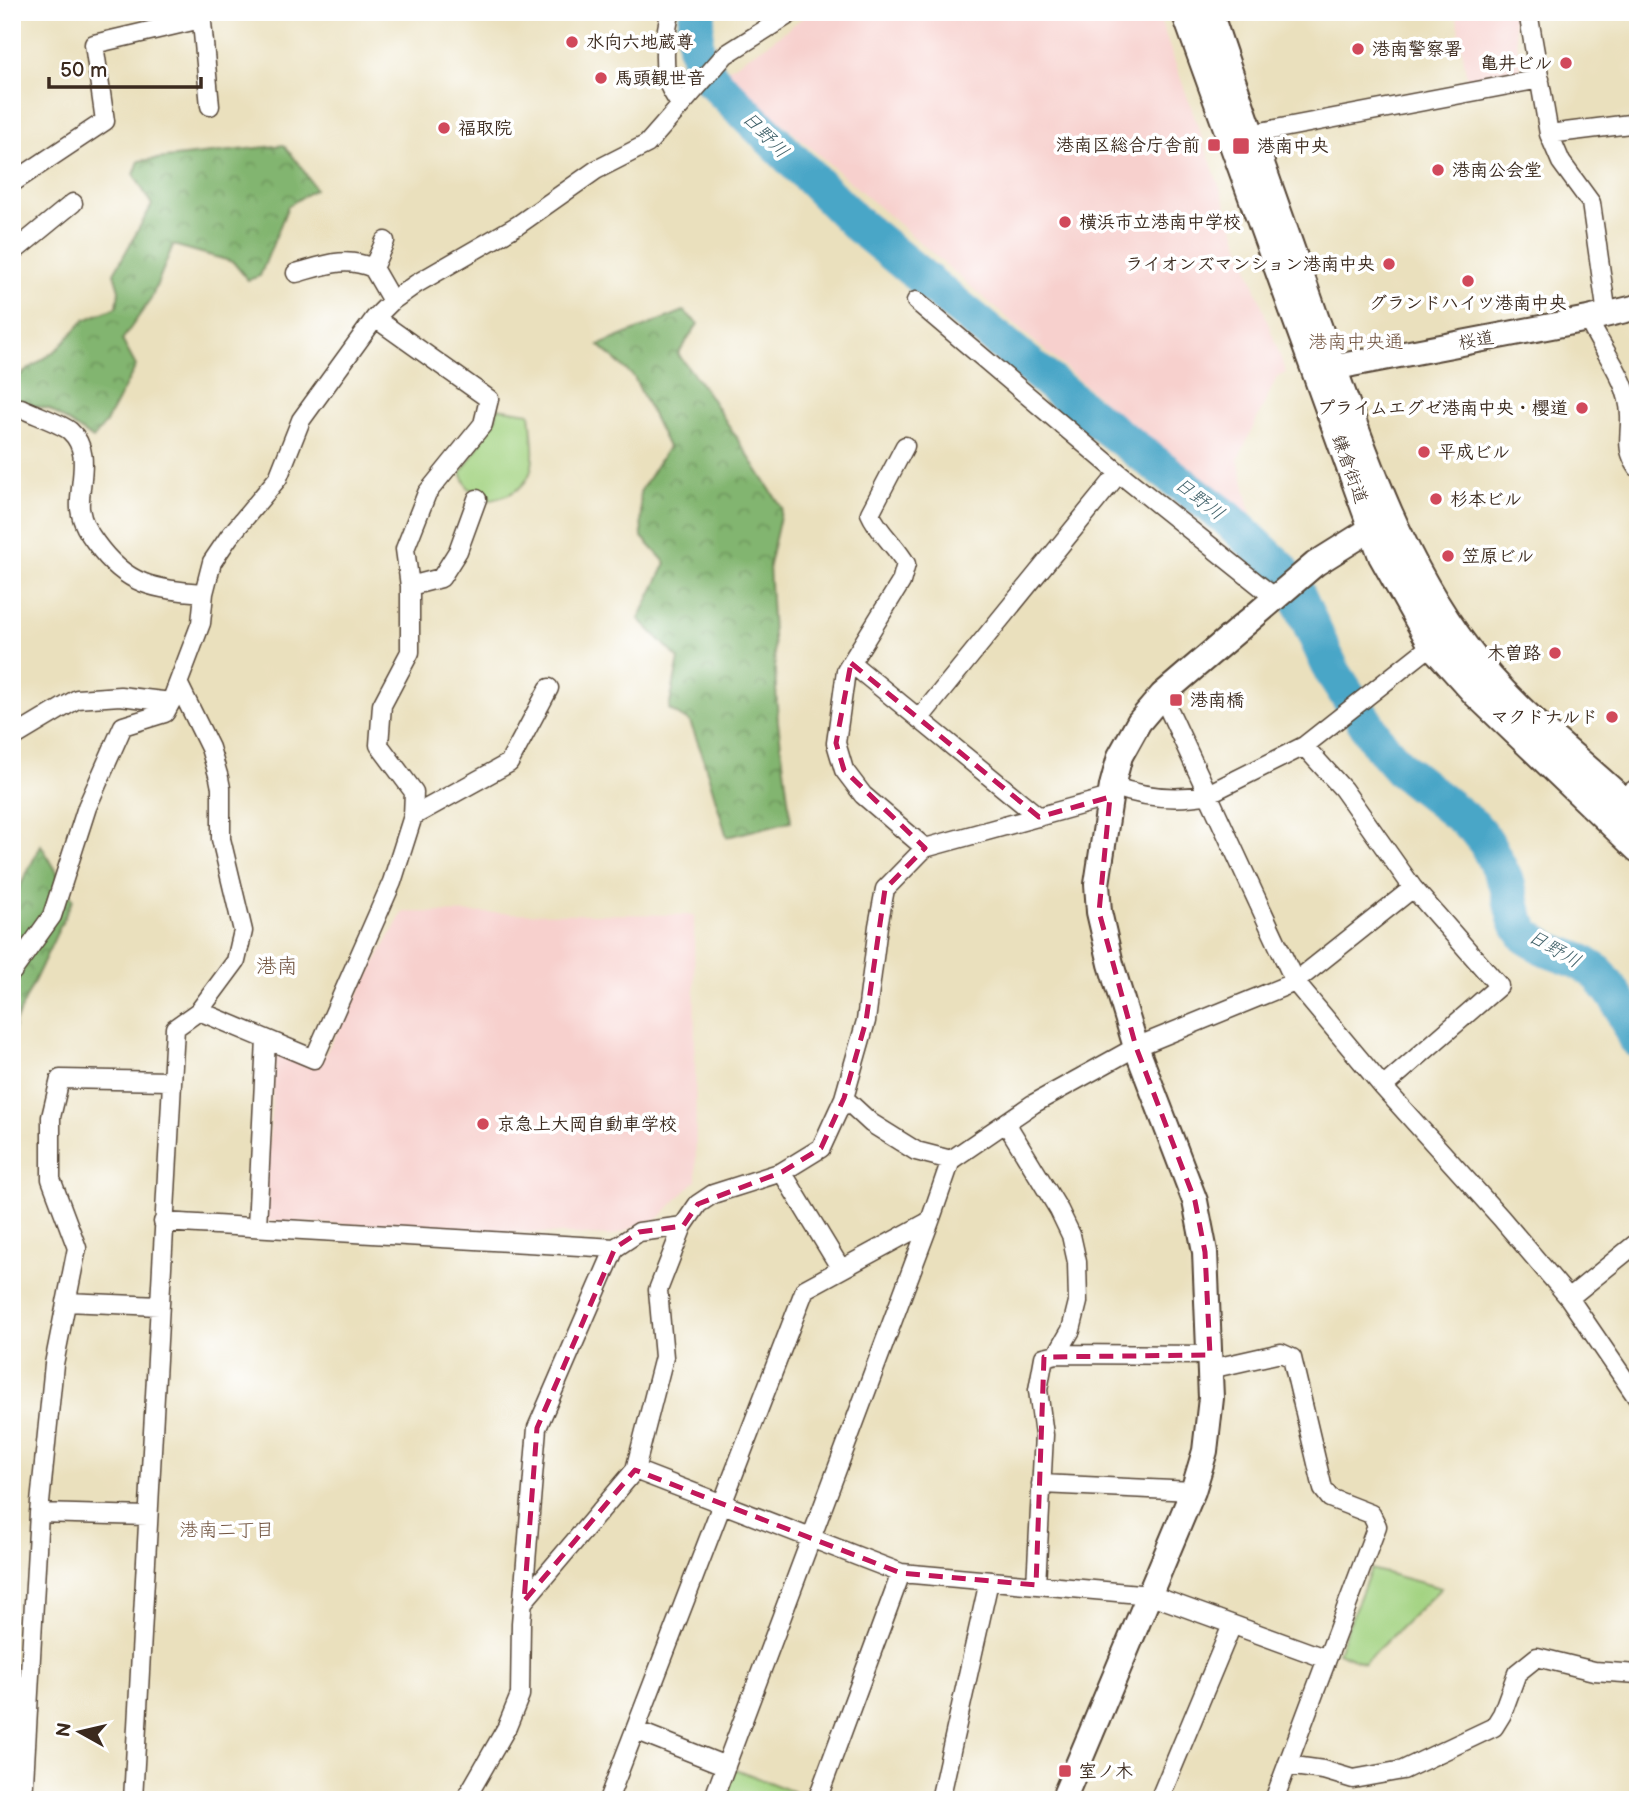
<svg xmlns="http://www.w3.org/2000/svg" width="1650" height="1812" font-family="'Balsamiq Sans','Klee One',sans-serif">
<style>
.built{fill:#f7d0cd}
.forest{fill:url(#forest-crowns);stroke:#5e7046;stroke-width:2}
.park{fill:#a3d381;stroke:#6f7e50;stroke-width:2}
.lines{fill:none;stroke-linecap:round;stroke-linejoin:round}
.river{stroke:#49a6c7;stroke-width:37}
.street-casing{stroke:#554536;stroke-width:21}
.secondary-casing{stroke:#554536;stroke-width:28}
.primary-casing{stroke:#554536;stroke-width:30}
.street{stroke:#fff;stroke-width:18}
.secondary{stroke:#fff;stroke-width:24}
.primary{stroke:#fff;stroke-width:26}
.marked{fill:none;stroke:#c2185b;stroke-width:5;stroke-dasharray:14 9;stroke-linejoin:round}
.poi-dot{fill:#d1495b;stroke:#fff;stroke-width:2.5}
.labels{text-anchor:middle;stroke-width:7;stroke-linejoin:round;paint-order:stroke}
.poi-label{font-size:18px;font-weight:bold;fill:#3b2a1e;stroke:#fff;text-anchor:start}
.street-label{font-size:18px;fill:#3b2a1e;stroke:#fff}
.water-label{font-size:19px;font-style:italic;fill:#41626a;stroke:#fff}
.neighbourhood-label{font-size:19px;fill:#71533f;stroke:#fff}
.quarter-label{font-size:21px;fill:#71533f;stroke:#fff}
</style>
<defs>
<pattern id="forest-crowns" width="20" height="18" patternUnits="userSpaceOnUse" patternTransform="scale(1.75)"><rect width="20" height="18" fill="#82b56f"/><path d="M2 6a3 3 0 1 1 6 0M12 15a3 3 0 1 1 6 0" fill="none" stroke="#6c935b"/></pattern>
</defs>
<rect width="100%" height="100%" fill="#fff"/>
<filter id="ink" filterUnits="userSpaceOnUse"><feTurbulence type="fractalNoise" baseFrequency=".0143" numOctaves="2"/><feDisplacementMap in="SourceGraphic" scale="14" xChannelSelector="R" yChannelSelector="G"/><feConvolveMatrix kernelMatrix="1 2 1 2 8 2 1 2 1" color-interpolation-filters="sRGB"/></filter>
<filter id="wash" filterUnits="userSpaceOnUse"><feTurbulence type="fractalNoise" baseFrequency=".00686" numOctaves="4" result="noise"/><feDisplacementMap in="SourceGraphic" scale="28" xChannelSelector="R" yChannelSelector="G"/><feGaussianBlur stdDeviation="1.57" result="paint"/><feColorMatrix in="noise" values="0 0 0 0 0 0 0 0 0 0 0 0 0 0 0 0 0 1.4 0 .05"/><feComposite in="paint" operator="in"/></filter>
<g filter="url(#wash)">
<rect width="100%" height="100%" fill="#eae0bd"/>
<!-- built -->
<path class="built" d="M 810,12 L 1157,12 L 1286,373 L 1277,377 L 1238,459 L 1251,513 L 1243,522 L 723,72 L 768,44 Z
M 1456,12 L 1512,12 L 1521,71 L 1467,80 Z
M 403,912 L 694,915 L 696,1180 L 659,1218 L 612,1236 L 262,1221 L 276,1051 L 318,1067 Z"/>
<!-- forest -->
<path class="forest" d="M 284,145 L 302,168 L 315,189 L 288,206 L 260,276 L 248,280 L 233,262 L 173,245 L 151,299 L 122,340 L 136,366 L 105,424 L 93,439 L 49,409 L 12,401 L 12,381 L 59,348 L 84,320 L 117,307 L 119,290 L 114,273 L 152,205 L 134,175 L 139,161 Z
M 684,311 L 698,324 L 678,354 L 707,392 L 782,508 L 769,565 L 778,722 L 791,821 L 727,837 L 701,751 L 690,722 L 669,709 L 679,659 L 639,619 L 666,563 L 642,537 L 640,492 L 668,447 L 634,377 L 599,345 Z
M 41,845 L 73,899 L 15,1022 L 12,1046 L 12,902 Z"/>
<!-- park -->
<path class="park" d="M 497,408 L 530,413 C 534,456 543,490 490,500 L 468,488 L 461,473 L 496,419 Z
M 1371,1569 L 1441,1588 L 1364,1663 L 1338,1652 Z
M 730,1767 L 807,1797 L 805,1800 L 719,1800 Z"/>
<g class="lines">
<!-- river -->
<path class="river" d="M 698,12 C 692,44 694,53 712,80 L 857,224 L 1084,410 L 1227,518 L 1281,569 L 1296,592 L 1332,671 L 1380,745 L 1402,770 L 1473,826 L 1486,842 L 1507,884 L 1516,920 L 1526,936 L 1549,950 L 1579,961 L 1598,973 L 1619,1001 L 1635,1037 L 1638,1040"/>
</g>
</g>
<g filter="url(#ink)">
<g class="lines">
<!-- street casing -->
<g class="street-casing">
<path id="street" d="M 201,12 L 210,106
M 671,12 C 665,30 662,67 669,85 C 672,92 676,98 680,104
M 1528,12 L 1549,134 L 1561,162 L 1591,203 L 1607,315
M 1250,134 L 1540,79
M 1549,134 L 1638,123
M 12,183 L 105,121 L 94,44 L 201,19
M 385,241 L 373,268 L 392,301
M 12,253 L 73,203
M 296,273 C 325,265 345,256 373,268
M 916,301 L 1119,473 L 1274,597
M 375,318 L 489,399 L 483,424 L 427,493 L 405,549 L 410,586 L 410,652 L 382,705 L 379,745 L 414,792 L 413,816 L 509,763 L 549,688
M 1588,319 C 1602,351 1629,379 1630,415 C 1631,437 1624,447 1638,468
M 12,411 L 21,408 C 33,414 62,424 70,431 C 93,452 78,483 80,509 C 82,523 88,532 96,543 C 127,586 154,589 204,593
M 905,446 L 870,513 C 878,532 896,546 906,564 L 901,582 L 846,671 L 836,743 L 844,770 L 863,795 L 925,848
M 410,586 L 441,578 L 458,551 L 477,499
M 851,663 L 1039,817
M 1162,695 L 1295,982 L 1383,1087 L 1501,1218 L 1569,1298 L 1638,1399
M 919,719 L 1119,473
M 12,738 L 77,699 L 120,696 L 171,702
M 1304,746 L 1343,789 L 1413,888 L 1499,986 L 1383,1087
M 1112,786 C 1143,797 1176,801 1208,794 L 1304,746 L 1432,645
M 1621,799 L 1638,787
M 12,972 L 52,916 L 87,807 L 123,726 L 165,713 L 171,702 L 201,623 L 204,593 L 212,562 L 229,537 L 278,478 L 301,420 L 375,318 L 392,301 L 416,284 L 518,225 L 596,170 L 647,144 L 725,55 L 793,12
M 199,1011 L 314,1059 L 392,882 L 413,816
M 844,1098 L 871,1123 L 916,1151 L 951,1160
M 1006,1123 L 1059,1210 L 1071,1235 L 1077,1262 L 1078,1302 L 1071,1330 L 1057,1354
M 782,1172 L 821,1148 L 844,1098 L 866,1021 L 878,926 L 885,889 L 925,848 L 1110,797
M 163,1222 L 615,1248
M 257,1227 L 266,1039
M 1569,1298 L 1638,1242
M 66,1302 L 159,1306
M 1210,1369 L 1281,1353 L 1292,1358 L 1323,1489 L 1330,1498 L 1371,1514 L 1377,1526 L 1274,1800
M 635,1470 L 901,1573 L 1151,1595 L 1327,1659
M 1041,1484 L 1193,1491
M 39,1513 L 148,1516
M 1036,1585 L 1044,1435 L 1038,1390 L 1044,1357 L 1057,1354 L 1210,1355
M 524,1601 L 635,1470 L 664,1357 L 658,1290 L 683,1226
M 635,1730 L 726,1766
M 1287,1765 L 1323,1770 L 1353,1779 L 1403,1770 L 1494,1727 L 1502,1714 L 1517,1673 L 1537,1657 L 1594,1671 L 1638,1674
M 23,1800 L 39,1513 L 54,1364 L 77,1248 L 51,1179 L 51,1117 L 60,1079 L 170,1081
M 133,1800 L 175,1028 L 199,1011 L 236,961 L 243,931 L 221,839 L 221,788 L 219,778 L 210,748 L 179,685
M 465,1800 L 507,1727 L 520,1695 L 521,1623 L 537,1428 L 615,1248 L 639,1232 L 683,1226 L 698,1204 L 713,1194 L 782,1172 L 841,1269
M 608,1800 L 805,1289 L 930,1221 L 951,1160 L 1033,1104 L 1136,1047 L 1295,982 L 1413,888
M 713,1800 L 930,1221
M 817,1800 L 901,1573
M 940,1800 L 989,1581
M 1159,1800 L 1232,1625"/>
</g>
<!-- secondary casing -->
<g class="secondary-casing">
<path id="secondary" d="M 1316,372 L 1352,364 L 1588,319 L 1638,307
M 1063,1800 L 1193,1491 L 1205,1451 L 1211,1398 L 1205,1252 L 1195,1201 L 1136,1047 L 1111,964 L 1099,912 L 1097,884 L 1112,786 L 1120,756 L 1139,722 L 1162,695 L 1315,564 L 1390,517"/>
</g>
<!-- primary casing -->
<g class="primary-casing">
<path id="primary" d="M 1185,12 L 1382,556 L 1432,645 L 1476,694 L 1638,849
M 1209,12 C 1243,116 1281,219 1317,323 C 1357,433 1395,554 1467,649 C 1515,714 1581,759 1638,815"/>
</g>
<!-- street -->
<use href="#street" class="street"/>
<!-- secondary -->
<use href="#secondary" class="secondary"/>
<!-- primary -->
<use href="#primary" class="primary"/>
</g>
</g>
<!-- marked area -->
<path class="marked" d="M 851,663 L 1039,817 L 1110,797 L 1099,912 L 1136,1047 L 1195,1201 L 1205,1252 L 1210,1355 L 1044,1357 L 1036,1585 L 901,1573 L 635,1470 L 524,1601 L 537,1428 L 615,1248 L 639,1232 L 683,1226 L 698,1204 L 782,1172 L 821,1148 L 844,1098 L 866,1021 L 885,889 L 925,848 L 844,770 L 836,743 Z"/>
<!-- markers -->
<g class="poi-dot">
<circle cx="572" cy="42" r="7"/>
<circle cx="1358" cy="49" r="7"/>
<circle cx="1566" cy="63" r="7"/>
<circle cx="601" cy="78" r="7"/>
<circle cx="444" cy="128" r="7"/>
<rect x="1207" y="138" width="14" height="14" rx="3.5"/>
<rect x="1232" y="137" width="18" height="18" rx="3.5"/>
<circle cx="1438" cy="170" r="7"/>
<circle cx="1065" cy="222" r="7"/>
<circle cx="1389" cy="264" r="7"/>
<circle cx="1468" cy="281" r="7"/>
<circle cx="1582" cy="408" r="7"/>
<circle cx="1424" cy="452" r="7"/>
<circle cx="1436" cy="499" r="7"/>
<circle cx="1448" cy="556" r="7"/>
<circle cx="1555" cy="653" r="7"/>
<rect x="1169" y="693" width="14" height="14" rx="3.5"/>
<circle cx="1612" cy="717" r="7"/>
<circle cx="483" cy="1124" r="7"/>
<rect x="1058" y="1764" width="14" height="14" rx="3.5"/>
</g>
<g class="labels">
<!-- poi labels -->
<g class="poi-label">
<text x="586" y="48">水向六地蔵尊</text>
<text x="1372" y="55">港南警察署</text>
<text x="1552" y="69" text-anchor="end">亀井ビル</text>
<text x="615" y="84">馬頭観世音</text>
<text x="458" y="134">福取院</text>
<text x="1200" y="151" text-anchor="end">港南区総合庁舎前</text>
<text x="1257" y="152">港南中央</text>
<text x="1452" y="176">港南公会堂</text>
<text x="1079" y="228">横浜市立港南中学校</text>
<text x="1375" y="270" text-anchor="end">ライオンズマンション港南中央</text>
<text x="1468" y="309" text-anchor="middle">グランドハイツ港南中央</text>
<text x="1568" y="414" text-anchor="end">プライムエグゼ港南中央・櫻道</text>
<text x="1438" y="458">平成ビル</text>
<text x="1450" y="505">杉本ビル</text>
<text x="1462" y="562">笠原ビル</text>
<text x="1541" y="659" text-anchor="end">木曽路</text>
<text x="1190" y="706">港南橋</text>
<text x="1598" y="723" text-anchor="end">マクドナルド</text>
<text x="497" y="1130">京急上大岡自動車学校</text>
<text x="1079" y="1777">室ノ木</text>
</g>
<!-- street labels -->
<g class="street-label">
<text transform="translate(1476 340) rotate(-11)" y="6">桜道</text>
<text transform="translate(1350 469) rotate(70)" y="6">鎌倉街道</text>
</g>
<!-- water labels -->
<g class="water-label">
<text transform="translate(766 134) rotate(45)" y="7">日野川</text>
<text transform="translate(1200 498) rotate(38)" y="7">日野川</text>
<text transform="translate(1555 948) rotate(30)" y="7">日野川</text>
</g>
<!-- neighbourhood labels -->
<g class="neighbourhood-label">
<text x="1356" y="348">港南中央通</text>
<text x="227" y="1536">港南二丁目</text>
</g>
<!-- quarter labels -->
<g class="quarter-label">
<text x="277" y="973">港南</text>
</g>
</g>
<!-- margin -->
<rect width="1650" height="1812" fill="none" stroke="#fff" stroke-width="42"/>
<!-- north arrow -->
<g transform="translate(80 1732) rotate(278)" stroke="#ffffff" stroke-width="5" paint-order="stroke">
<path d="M0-5L12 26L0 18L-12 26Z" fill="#3b2a1e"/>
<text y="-10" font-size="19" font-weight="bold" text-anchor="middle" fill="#3b2a1e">N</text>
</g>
<!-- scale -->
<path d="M49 77v10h152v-10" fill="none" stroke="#3b2a1e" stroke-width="3.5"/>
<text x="60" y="77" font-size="21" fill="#3b2a1e" stroke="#ffffff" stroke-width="5" paint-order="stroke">50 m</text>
</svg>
